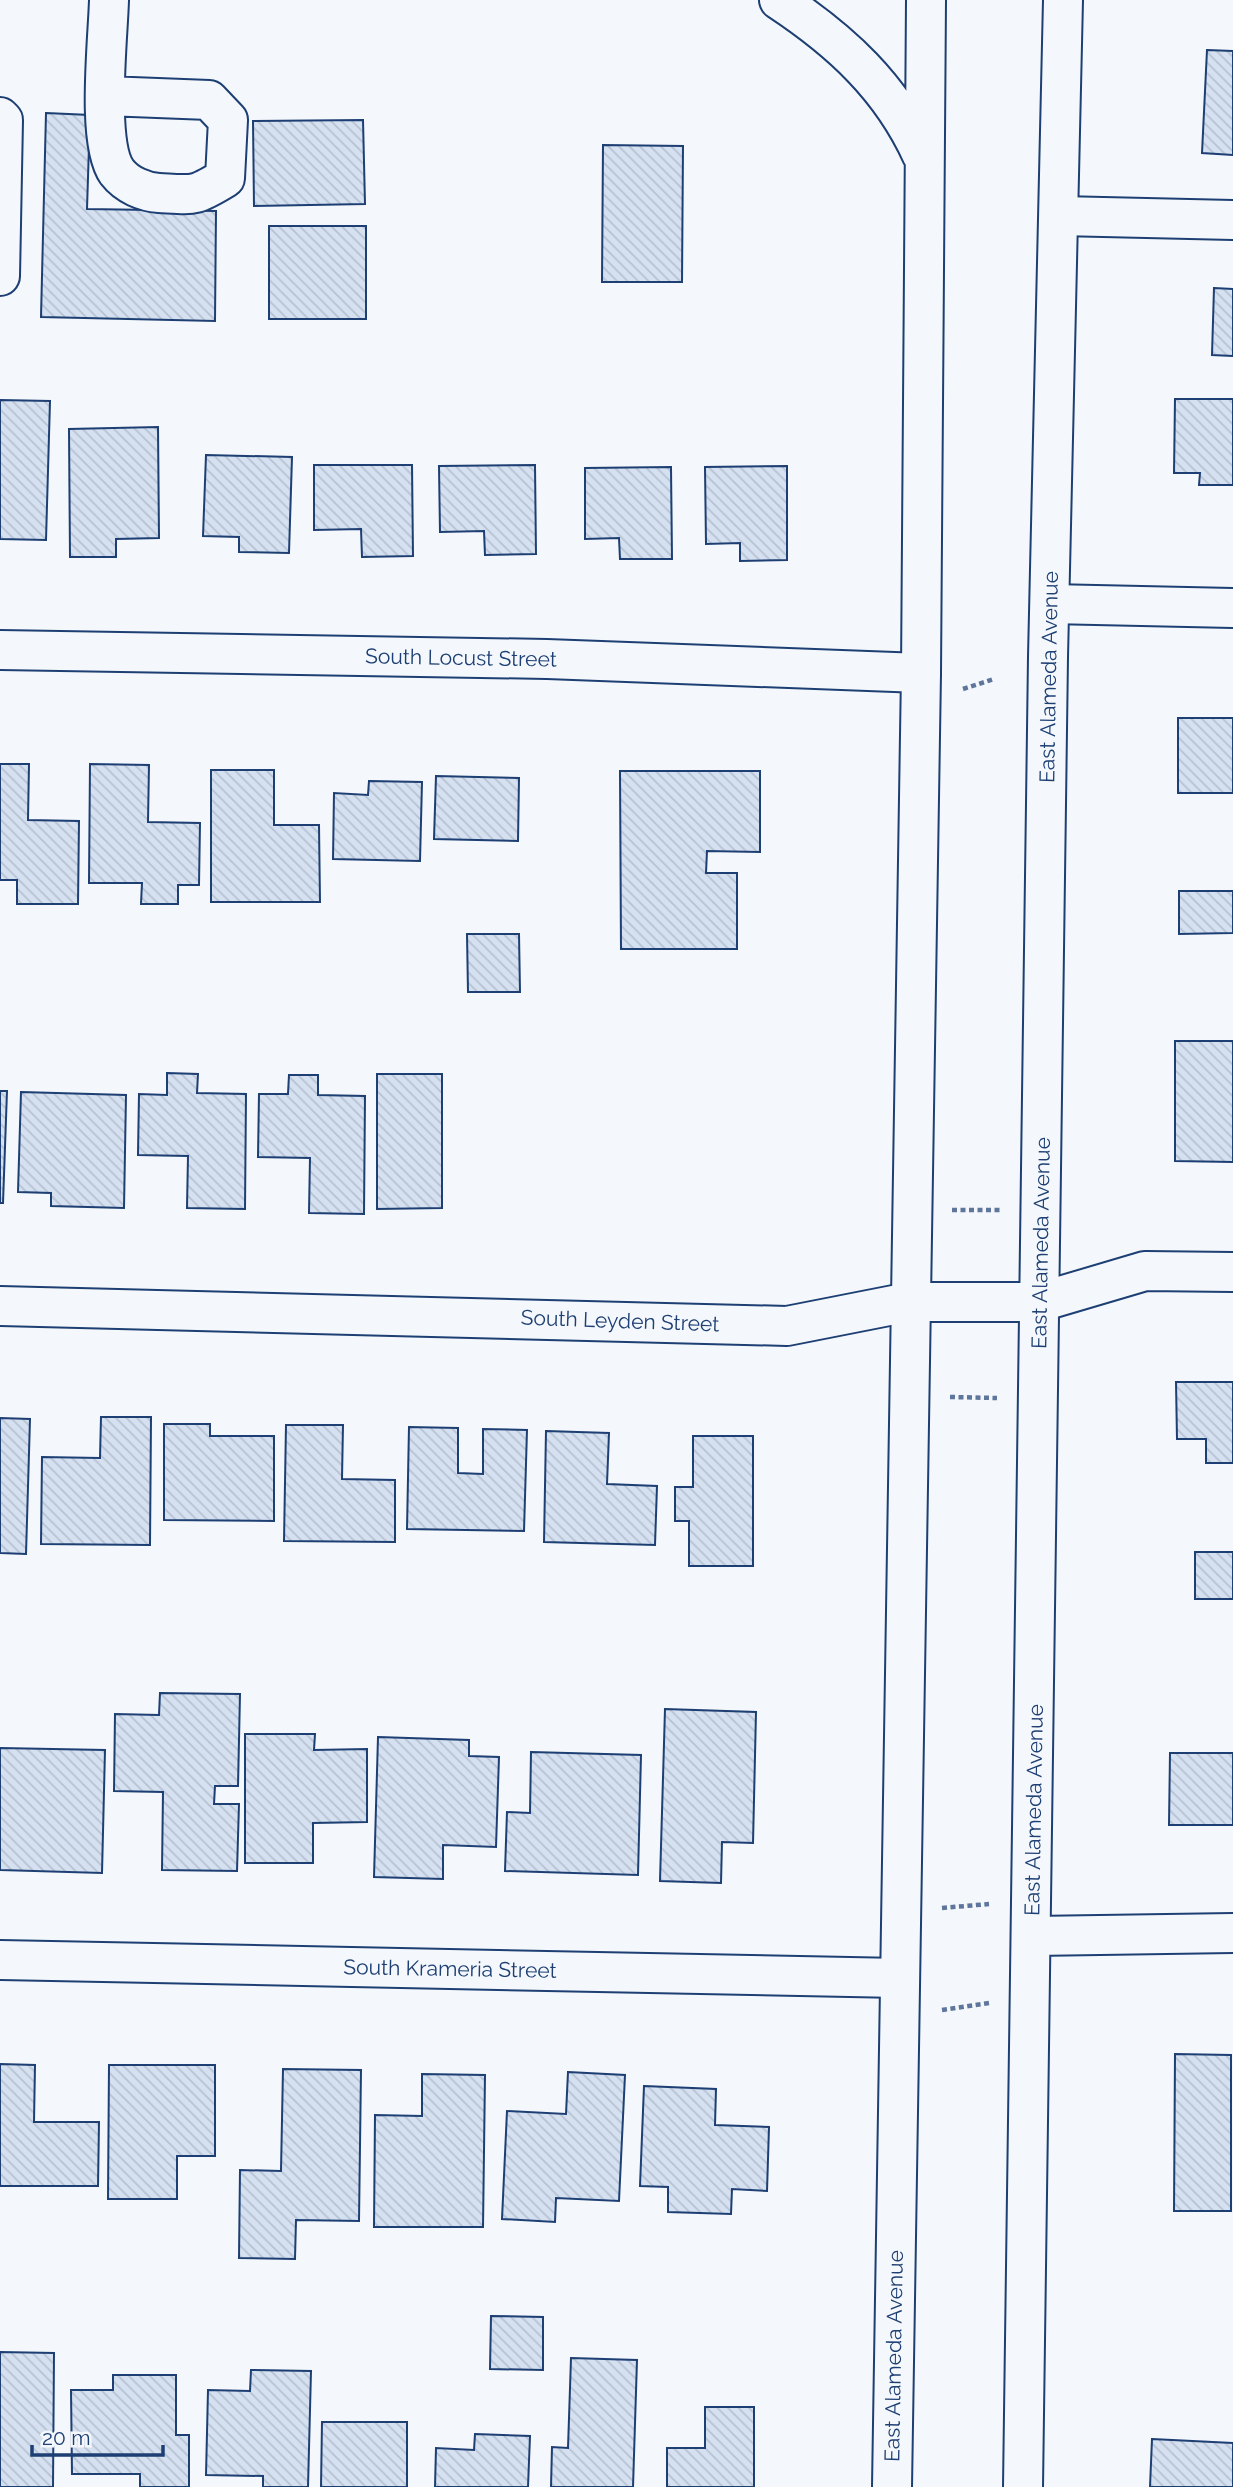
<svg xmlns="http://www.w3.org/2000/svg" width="1233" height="2487" font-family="Raleway,sans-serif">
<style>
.building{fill:url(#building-back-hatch);stroke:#1d3f73;stroke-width:2}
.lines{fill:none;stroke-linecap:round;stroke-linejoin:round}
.minor-casing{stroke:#1d3f73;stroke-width:42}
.major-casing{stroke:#1d3f73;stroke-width:42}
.path{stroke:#5e769c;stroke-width:4.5;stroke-dasharray:5 3.5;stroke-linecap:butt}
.minor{stroke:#f4f7fb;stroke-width:38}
.major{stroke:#f4f7fb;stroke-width:38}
.labels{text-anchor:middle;stroke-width:5;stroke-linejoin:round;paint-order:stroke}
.street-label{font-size:21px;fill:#1d3f73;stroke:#f4f7fb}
</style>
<defs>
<pattern id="building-back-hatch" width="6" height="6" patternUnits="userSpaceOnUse" patternTransform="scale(1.75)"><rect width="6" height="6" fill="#d5e0f0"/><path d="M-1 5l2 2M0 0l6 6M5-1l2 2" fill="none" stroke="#b6c1d1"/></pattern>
</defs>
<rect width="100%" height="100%" fill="#f4f7fb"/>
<!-- building -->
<path class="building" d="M 1207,50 L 1233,51 L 1233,155 L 1202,153 Z
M 46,113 L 90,115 L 87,209 L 216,211 L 215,321 L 41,317 Z
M 363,120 L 365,204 L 254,206 L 253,121 Z
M 603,145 L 683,146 L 682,282 L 602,282 Z
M 269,226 L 366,226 L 366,319 L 269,319 Z
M 1214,288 L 1233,289 L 1233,356 L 1212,355 Z
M 1175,399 L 1233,399 L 1233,485 L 1199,485 L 1200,473 L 1174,473 Z
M 0,400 L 50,401 L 46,540 L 0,539 Z
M 158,427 L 159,538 L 116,539 L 116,557 L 70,557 L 69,429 Z
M 206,455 L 292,457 L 289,553 L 239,552 L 239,537 L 203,536 Z
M 314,465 L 412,465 L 413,556 L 362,557 L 361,529 L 314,530 Z
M 535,465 L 536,554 L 485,555 L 484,531 L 440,532 L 439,466 Z
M 787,466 L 787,560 L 740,561 L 740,543 L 706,544 L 705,467 Z
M 671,467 L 672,559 L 620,559 L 619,538 L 585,539 L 585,468 Z
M 1178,718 L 1233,718 L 1233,793 L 1178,793 Z
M 0,764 L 29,764 L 28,820 L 79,821 L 78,904 L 17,904 L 17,880 L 0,880 Z
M 90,764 L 149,765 L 148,822 L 200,823 L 199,885 L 178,885 L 178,904 L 141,904 L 142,883 L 89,883 Z
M 211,770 L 274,770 L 274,825 L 319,825 L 320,902 L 211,902 Z
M 620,771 L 760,771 L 760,852 L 707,851 L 706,873 L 737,873 L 737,949 L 621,949 Z
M 436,776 L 519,778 L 518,841 L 434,839 Z
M 369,781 L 422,782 L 420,861 L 333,859 L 334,793 L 368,795 Z
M 1179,891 L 1233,891 L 1233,933 L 1179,934 Z
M 467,934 L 519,934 L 520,992 L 468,992 Z
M 1175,1041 L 1233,1041 L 1233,1162 L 1175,1161 Z
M 167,1073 L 198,1074 L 197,1093 L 246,1094 L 245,1209 L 187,1208 L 188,1156 L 138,1155 L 139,1094 L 167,1095 Z
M 377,1074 L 442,1074 L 442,1208 L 377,1209 Z
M 289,1075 L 318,1075 L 318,1095 L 365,1096 L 364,1214 L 309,1213 L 310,1158 L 258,1157 L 259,1094 L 288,1094 Z
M 0,1091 L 7,1091 L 3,1203 L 0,1203 Z
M 21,1092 L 126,1095 L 124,1208 L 51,1206 L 51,1193 L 18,1192 Z
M 1176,1382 L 1233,1382 L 1233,1463 L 1206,1463 L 1206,1439 L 1177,1439 Z
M 101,1417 L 151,1417 L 150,1545 L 41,1544 L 42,1457 L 100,1458 Z
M 0,1418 L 30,1419 L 26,1554 L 0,1553 Z
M 164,1424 L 210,1424 L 210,1436 L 274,1436 L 274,1521 L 164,1520 Z
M 286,1425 L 343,1425 L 342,1479 L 395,1480 L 395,1542 L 284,1541 Z
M 409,1427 L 458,1428 L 458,1473 L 483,1474 L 483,1429 L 527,1430 L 524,1531 L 407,1529 Z
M 546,1431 L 609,1433 L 607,1484 L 657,1486 L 655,1545 L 544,1542 Z
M 693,1436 L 753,1436 L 753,1566 L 689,1566 L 689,1521 L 675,1521 L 675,1487 L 693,1487 Z
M 1195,1552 L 1233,1552 L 1233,1599 L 1195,1599 Z
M 160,1693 L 240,1694 L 238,1786 L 215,1786 L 214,1804 L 239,1804 L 237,1871 L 162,1870 L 163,1792 L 114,1791 L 115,1714 L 159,1715 Z
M 665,1709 L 756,1712 L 753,1843 L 722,1842 L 721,1883 L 660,1881 Z
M 245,1734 L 315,1734 L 314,1750 L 367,1749 L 367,1822 L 313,1823 L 313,1863 L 245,1863 Z
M 378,1737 L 469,1740 L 469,1756 L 499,1757 L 496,1847 L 443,1845 L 443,1879 L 374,1877 Z
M 0,1748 L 105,1750 L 102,1873 L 0,1870 Z
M 531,1752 L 641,1755 L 638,1875 L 505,1871 L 507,1812 L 530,1813 Z
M 1170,1753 L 1233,1753 L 1233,1825 L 1169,1825 Z
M 1175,2054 L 1231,2055 L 1231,2211 L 1174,2211 Z
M 0,2064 L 35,2065 L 34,2122 L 99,2122 L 98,2186 L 0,2186 Z
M 109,2065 L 215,2065 L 215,2156 L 177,2156 L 177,2199 L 108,2199 Z
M 283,2069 L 361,2070 L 359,2221 L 296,2220 L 295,2259 L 239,2258 L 240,2170 L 281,2171 Z
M 568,2072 L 625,2075 L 619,2201 L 556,2198 L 555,2222 L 502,2219 L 507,2111 L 566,2114 Z
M 422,2074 L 485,2075 L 483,2227 L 374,2227 L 375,2115 L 422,2116 Z
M 644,2086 L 716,2089 L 715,2125 L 769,2127 L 767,2191 L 732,2189 L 731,2214 L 668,2212 L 668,2187 L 640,2186 Z
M 491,2316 L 543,2317 L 543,2370 L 490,2369 Z
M 0,2352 L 54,2353 L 53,2487 L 0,2487 Z
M 571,2358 L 637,2360 L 633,2487 L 551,2487 L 552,2447 L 568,2448 Z
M 251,2370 L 311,2371 L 308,2487 L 263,2487 L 263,2476 L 206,2475 L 208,2390 L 250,2391 Z
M 113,2375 L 176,2375 L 176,2435 L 189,2435 L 189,2487 L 140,2487 L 140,2474 L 72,2474 L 71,2390 L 113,2390 Z
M 705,2407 L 754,2407 L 754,2487 L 667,2487 L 667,2448 L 705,2448 Z
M 322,2422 L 407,2422 L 407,2487 L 321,2487 Z
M 475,2434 L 530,2436 L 528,2487 L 435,2487 L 436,2448 L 474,2450 Z
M 1152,2439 L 1233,2443 L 1233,2487 L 1150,2487 Z"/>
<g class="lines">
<!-- minor casing -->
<g class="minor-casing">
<path id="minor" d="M 106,96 L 209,100 L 228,120 L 225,178 C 194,197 195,195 159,193 C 144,192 127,185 117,172 C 96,143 108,38 109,0
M 0,117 L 3,120 L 0,276
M 1060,216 L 1233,220
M 1050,604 L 1233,608
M 0,650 L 547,659 L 921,673
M 0,1306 L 787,1326 L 909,1302 L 1040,1302 L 1145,1271 L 1233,1272
M 1033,1936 L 1233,1933
M 0,1960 L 900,1978"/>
</g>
<!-- major casing -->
<g class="major-casing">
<path id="major" d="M 779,0 C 841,41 891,87 922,155
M 892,2487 L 921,673 L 926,0
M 1023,2487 L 1048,657 L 1063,0"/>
</g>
<!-- path -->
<path class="path" d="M 963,689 L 994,679
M 952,1210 L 1000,1210
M 950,1397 L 997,1398
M 942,1908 L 989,1904
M 942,2010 L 989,2003"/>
<!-- minor -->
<use href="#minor" class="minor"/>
<!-- major -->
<use href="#major" class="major"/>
</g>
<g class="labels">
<!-- street labels -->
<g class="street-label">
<text transform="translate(461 658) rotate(1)" y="7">South Locust Street</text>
<text transform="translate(1049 677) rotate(-89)" y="7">East Alameda Avenue</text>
<text transform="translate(1041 1243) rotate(-89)" y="7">East Alameda Avenue</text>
<text transform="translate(620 1321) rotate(2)" y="7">South Leyden Street</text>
<text transform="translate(1034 1810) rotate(-89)" y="7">East Alameda Avenue</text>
<text transform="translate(450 1969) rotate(1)" y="7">South Krameria Street</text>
<text transform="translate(894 2356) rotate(-89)" y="7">East Alameda Avenue</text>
</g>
</g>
<!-- scale -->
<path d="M32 2445v10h131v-10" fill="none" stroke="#1d3f73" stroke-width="3.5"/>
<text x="42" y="2445" font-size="21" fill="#1d3f73" stroke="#f4f7fb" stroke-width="5" paint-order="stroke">20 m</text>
</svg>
